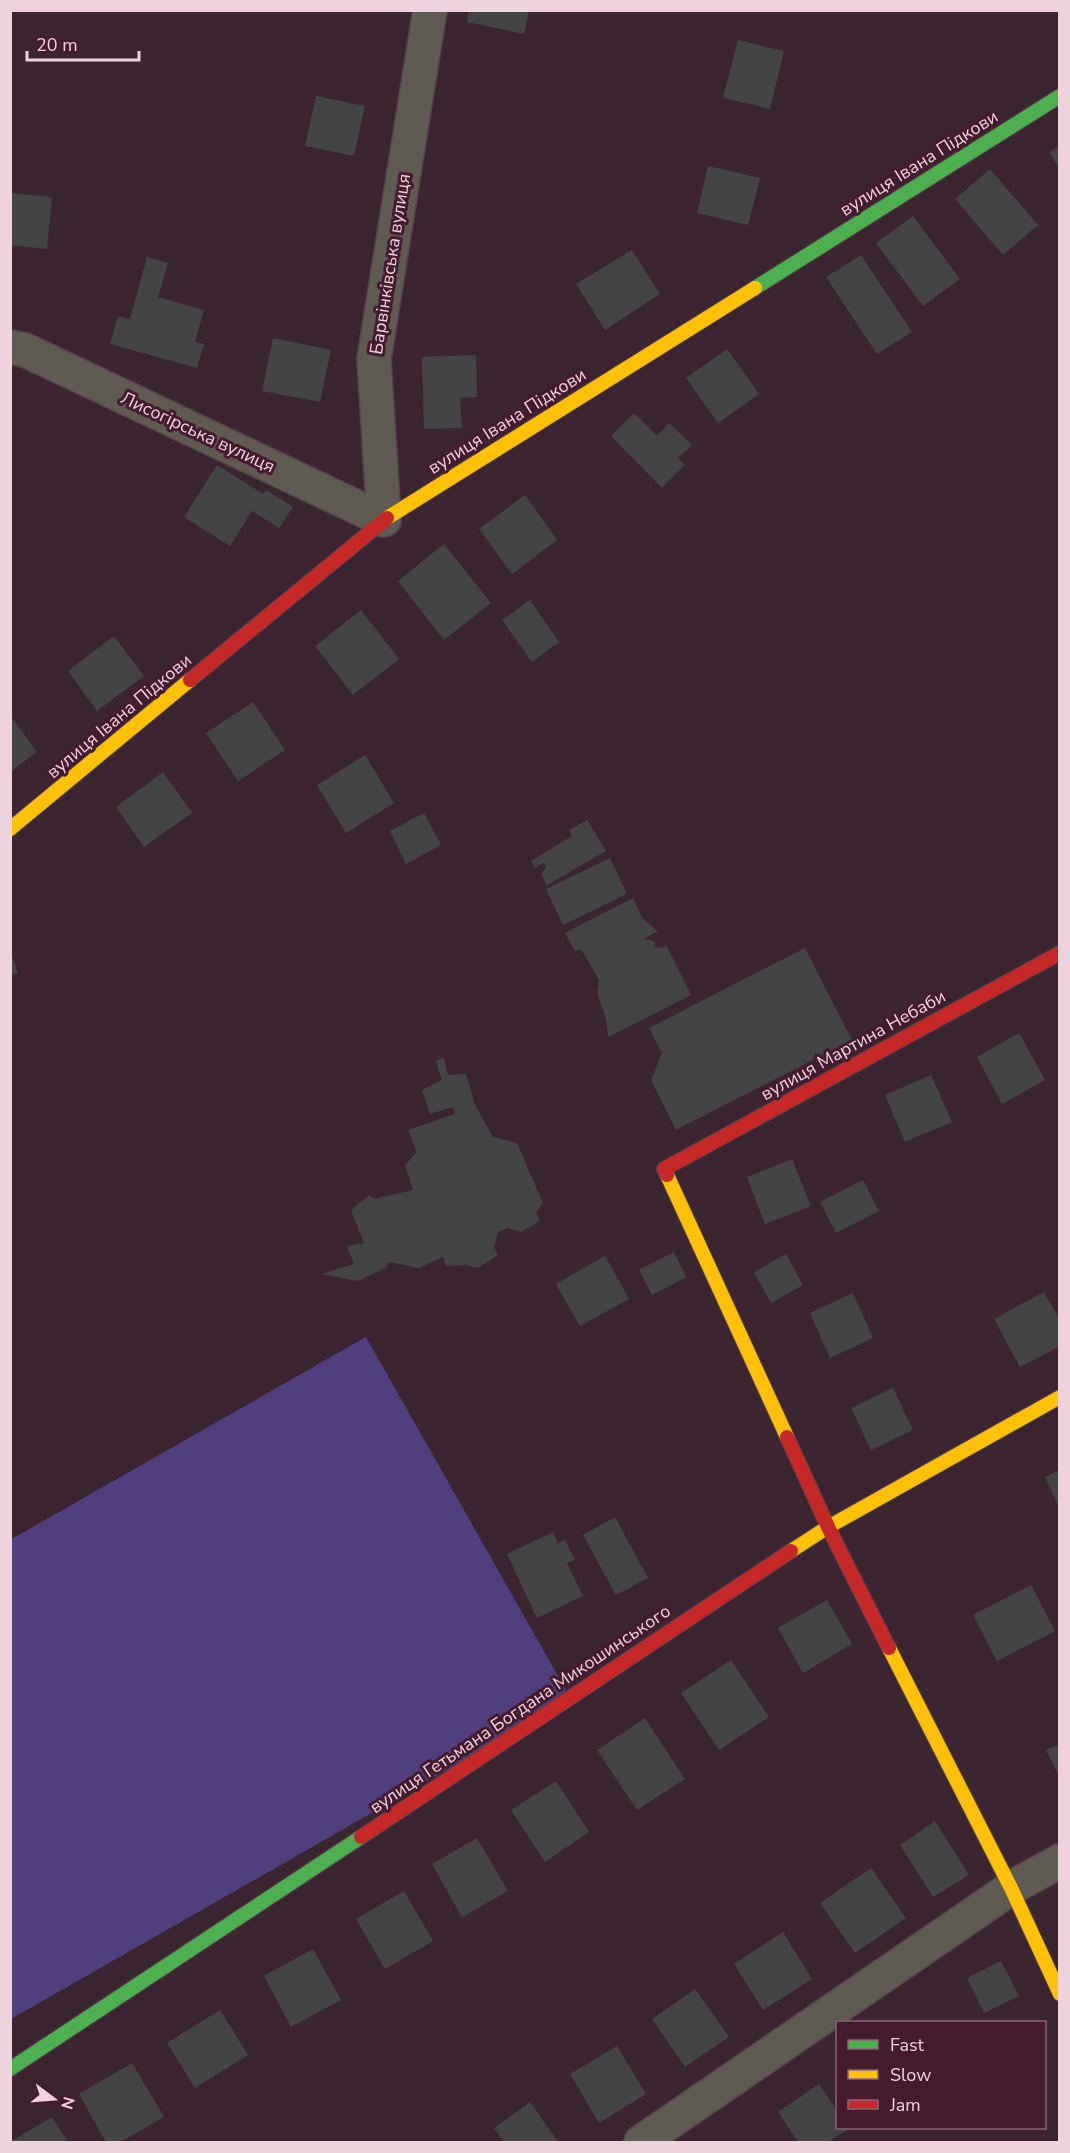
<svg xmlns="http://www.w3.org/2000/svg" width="1070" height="2153" font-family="'Nunito Sans',sans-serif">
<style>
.green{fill:#513e7f}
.building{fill:#444447}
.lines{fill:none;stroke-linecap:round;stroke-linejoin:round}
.street-casing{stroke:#56424c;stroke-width:36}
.fast-casing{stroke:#56424c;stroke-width:16}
.slow-casing{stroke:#56424c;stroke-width:16}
.jam-casing{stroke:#56424c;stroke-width:16}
.street{stroke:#5f5a52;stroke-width:33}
.fast{stroke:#4caf50;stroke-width:14}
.slow{stroke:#ffc107;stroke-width:14}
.jam{stroke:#c62828;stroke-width:14}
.labels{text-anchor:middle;stroke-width:6;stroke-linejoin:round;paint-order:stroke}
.street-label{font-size:18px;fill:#eed2dd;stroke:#451b2f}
</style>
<rect width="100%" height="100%" fill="#3b2530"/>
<!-- green -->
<path class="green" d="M 366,1337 L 571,1699 L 11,2019 L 10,1540 Z"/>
<!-- building -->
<path class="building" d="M 469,10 L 529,10 L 524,34 L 467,22 Z
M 738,40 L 784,51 L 770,109 L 723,98 Z
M 316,96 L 365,106 L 354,156 L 305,146 Z
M 1060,146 L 1060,169 L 1049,152 Z
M 708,166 L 760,178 L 748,225 L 697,213 Z
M 990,169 L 1038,225 L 1003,255 L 955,199 Z
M 10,193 L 52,197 L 47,249 L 10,245 Z
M 913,216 L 960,279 L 923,306 L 876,243 Z
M 632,250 L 660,294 L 605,330 L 576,284 Z
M 861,255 L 912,332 L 877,354 L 826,277 Z
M 147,257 L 168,263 L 158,297 L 204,310 L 195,342 L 204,344 L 197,368 L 110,344 L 118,316 L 130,319 Z
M 273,338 L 331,350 L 320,402 L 262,391 Z
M 727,349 L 759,394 L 718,423 L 686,378 Z
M 476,355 L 477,397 L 460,398 L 462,428 L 424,429 L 422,357 Z
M 634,413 L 657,436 L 669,423 L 692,445 L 678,458 L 685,465 L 662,488 L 611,436 Z
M 217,465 L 263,494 L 266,490 L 293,507 L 279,528 L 252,511 L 230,546 L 184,517 Z
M 525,495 L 557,540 L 512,574 L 479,529 Z
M 444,544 L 491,603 L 444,640 L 398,581 Z
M 530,600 L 559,642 L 532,662 L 502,620 Z
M 361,610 L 399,659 L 353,695 L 315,646 Z
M 114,636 L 144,676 L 97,711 L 68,671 Z
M 253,702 L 285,750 L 238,781 L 206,733 Z
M 10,715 L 37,752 L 10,772 Z
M 365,755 L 394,803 L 346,833 L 317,785 Z
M 163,772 L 192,813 L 144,847 L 116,807 Z
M 424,813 L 441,845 L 406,864 L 390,831 Z
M 587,820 L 606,851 L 547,885 L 541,874 L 546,867 L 544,863 L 535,868 L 531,861 L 572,836 L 569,830 Z
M 610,858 L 627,894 L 563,925 L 546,889 Z
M 633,898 L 643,919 L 658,931 L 643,939 L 654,941 L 656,948 L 667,947 L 691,995 L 608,1037 L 606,1018 L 597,993 L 599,980 L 581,949 L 575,951 L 565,933 Z
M 805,948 L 852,1040 L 676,1130 L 651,1080 L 662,1053 L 649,1028 Z
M 10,951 L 18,973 L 10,975 Z
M 1019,1033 L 1045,1080 L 1002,1104 L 977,1057 Z
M 444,1058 L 448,1075 L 466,1074 L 475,1105 L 493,1137 L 517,1143 L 543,1203 L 536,1212 L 540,1221 L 521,1232 L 508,1228 L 498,1232 L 494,1247 L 498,1255 L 478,1268 L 465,1265 L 446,1266 L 443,1257 L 419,1268 L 389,1262 L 387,1267 L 358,1281 L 321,1274 L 354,1264 L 347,1246 L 364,1243 L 351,1210 L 369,1195 L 374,1199 L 413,1190 L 405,1165 L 417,1152 L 408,1130 L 455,1114 L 453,1107 L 430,1114 L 422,1090 L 442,1080 L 436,1061 Z
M 931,1075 L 952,1122 L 905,1142 L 885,1095 Z
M 792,1159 L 811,1206 L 765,1224 L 747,1177 Z
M 863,1180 L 879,1211 L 836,1233 L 820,1202 Z
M 674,1252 L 686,1277 L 652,1295 L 639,1270 Z
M 786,1254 L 803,1285 L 771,1303 L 754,1272 Z
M 605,1256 L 629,1299 L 580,1326 L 556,1284 Z
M 1044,1292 L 1060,1320 L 1060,1346 L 1020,1367 L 994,1319 Z
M 853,1293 L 873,1338 L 830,1358 L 810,1313 Z
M 893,1388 L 913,1430 L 871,1450 L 851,1408 Z
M 1060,1470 L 1060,1510 L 1045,1477 Z
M 615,1517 L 648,1578 L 616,1595 L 583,1535 Z
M 553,1532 L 558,1543 L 565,1540 L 575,1560 L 567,1563 L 583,1596 L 537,1618 L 507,1554 Z
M 1031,1585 L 1055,1631 L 997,1661 L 973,1615 Z
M 827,1600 L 852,1644 L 803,1673 L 778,1628 Z
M 731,1660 L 769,1717 L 719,1750 L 681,1693 Z
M 645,1718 L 685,1779 L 637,1810 L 597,1750 Z
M 1060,1744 L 1060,1778 L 1046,1750 Z
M 556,1781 L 589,1832 L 545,1862 L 511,1810 Z
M 935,1821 L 969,1875 L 933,1897 L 900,1845 Z
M 477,1838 L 508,1891 L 462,1917 L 432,1864 Z
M 871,1868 L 906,1918 L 855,1953 L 820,1903 Z
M 404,1891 L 433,1941 L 385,1969 L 356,1919 Z
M 783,1932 L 812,1979 L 763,2010 L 734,1964 Z
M 313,1949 L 341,2000 L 291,2027 L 264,1976 Z
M 1001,1961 L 1019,1996 L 984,2013 L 967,1978 Z
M 695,1989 L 729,2037 L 685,2067 L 652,2019 Z
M 220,2010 L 248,2055 L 195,2088 L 167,2043 Z
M 617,2046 L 646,2094 L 599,2123 L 570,2074 Z
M 132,2063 L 164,2117 L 120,2142 L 106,2142 L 79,2094 Z
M 819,2084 L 838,2112 L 838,2128 L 850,2128 L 828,2142 L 798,2142 L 778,2112 Z
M 530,2102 L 558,2142 L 504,2142 L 494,2128 Z
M 52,2117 L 68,2142 L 10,2142 Z"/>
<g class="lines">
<!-- street casing -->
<g class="street-casing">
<path id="street" d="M 10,347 L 25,350 L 384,520 L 374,359 L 430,10
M 641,2142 L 1011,1888 L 1060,1861"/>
</g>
<!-- fast casing -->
<g class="fast-casing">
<path id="fast" d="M 755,288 L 1060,96
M 10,2069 L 361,1837"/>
</g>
<!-- slow casing -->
<g class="slow-casing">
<path id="slow" d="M 387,518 L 755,288
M 10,829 L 190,680
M 667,1175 L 787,1437
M 791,1551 L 828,1527 L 1060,1397
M 889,1648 L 1011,1888 L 1060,1994"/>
</g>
<!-- jam casing -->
<g class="jam-casing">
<path id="jam" d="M 190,680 L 387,518
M 667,1175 L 664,1169 L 1060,953
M 787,1437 L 828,1527 L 889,1648
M 361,1837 L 791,1551"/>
</g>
<!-- street -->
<use href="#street" class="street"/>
<!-- fast -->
<use href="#fast" class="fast"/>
<!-- slow -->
<use href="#slow" class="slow"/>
<!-- jam -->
<use href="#jam" class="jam"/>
</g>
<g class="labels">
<!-- street labels -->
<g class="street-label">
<text transform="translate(919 163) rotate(-32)" y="6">вулиця Івана Підкови</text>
<text transform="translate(390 264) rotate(-81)" y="6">Барвінківська вулиця</text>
<text transform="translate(507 421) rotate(-32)" y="6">вулиця Івана Підкови</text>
<text transform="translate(198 432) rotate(25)" y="6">Лисогірська вулиця</text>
<text transform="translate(119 716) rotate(-40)" y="6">вулиця Івана Підкови</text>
<text transform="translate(853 1045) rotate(-29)" y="6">вулиця Мартина Небаби</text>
<text transform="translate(520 1709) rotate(-34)" y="6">вулиця Гетьмана Богдана Микошинського</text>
</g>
</g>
<!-- border -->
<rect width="1070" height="2153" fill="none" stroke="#eed2dd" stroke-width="24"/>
<!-- legend -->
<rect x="836" y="2021" width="210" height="108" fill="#451b2f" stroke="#896475" stroke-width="1.5"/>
<rect x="848" y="2040" width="30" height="9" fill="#4caf50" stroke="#896475" stroke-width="1.5"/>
<text x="890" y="2051" font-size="18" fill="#eed2dd">Fast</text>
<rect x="848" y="2070" width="30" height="9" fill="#ffc107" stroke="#896475" stroke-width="1.5"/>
<text x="890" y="2081" font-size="18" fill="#eed2dd">Slow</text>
<rect x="848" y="2100" width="30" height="9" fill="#c62828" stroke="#896475" stroke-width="1.5"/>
<text x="890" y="2111" font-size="18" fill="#eed2dd">Jam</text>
<!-- north arrow -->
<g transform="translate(54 2099) rotate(106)" stroke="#451b2f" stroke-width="4.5" paint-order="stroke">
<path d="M0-4.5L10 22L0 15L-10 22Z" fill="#eed2dd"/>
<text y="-9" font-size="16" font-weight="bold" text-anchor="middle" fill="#eed2dd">N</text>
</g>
<!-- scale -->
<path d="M27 51v9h112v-9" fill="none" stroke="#eed2dd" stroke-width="3"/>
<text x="36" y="51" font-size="18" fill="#eed2dd" stroke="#451b2f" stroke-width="4.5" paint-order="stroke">20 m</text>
</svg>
